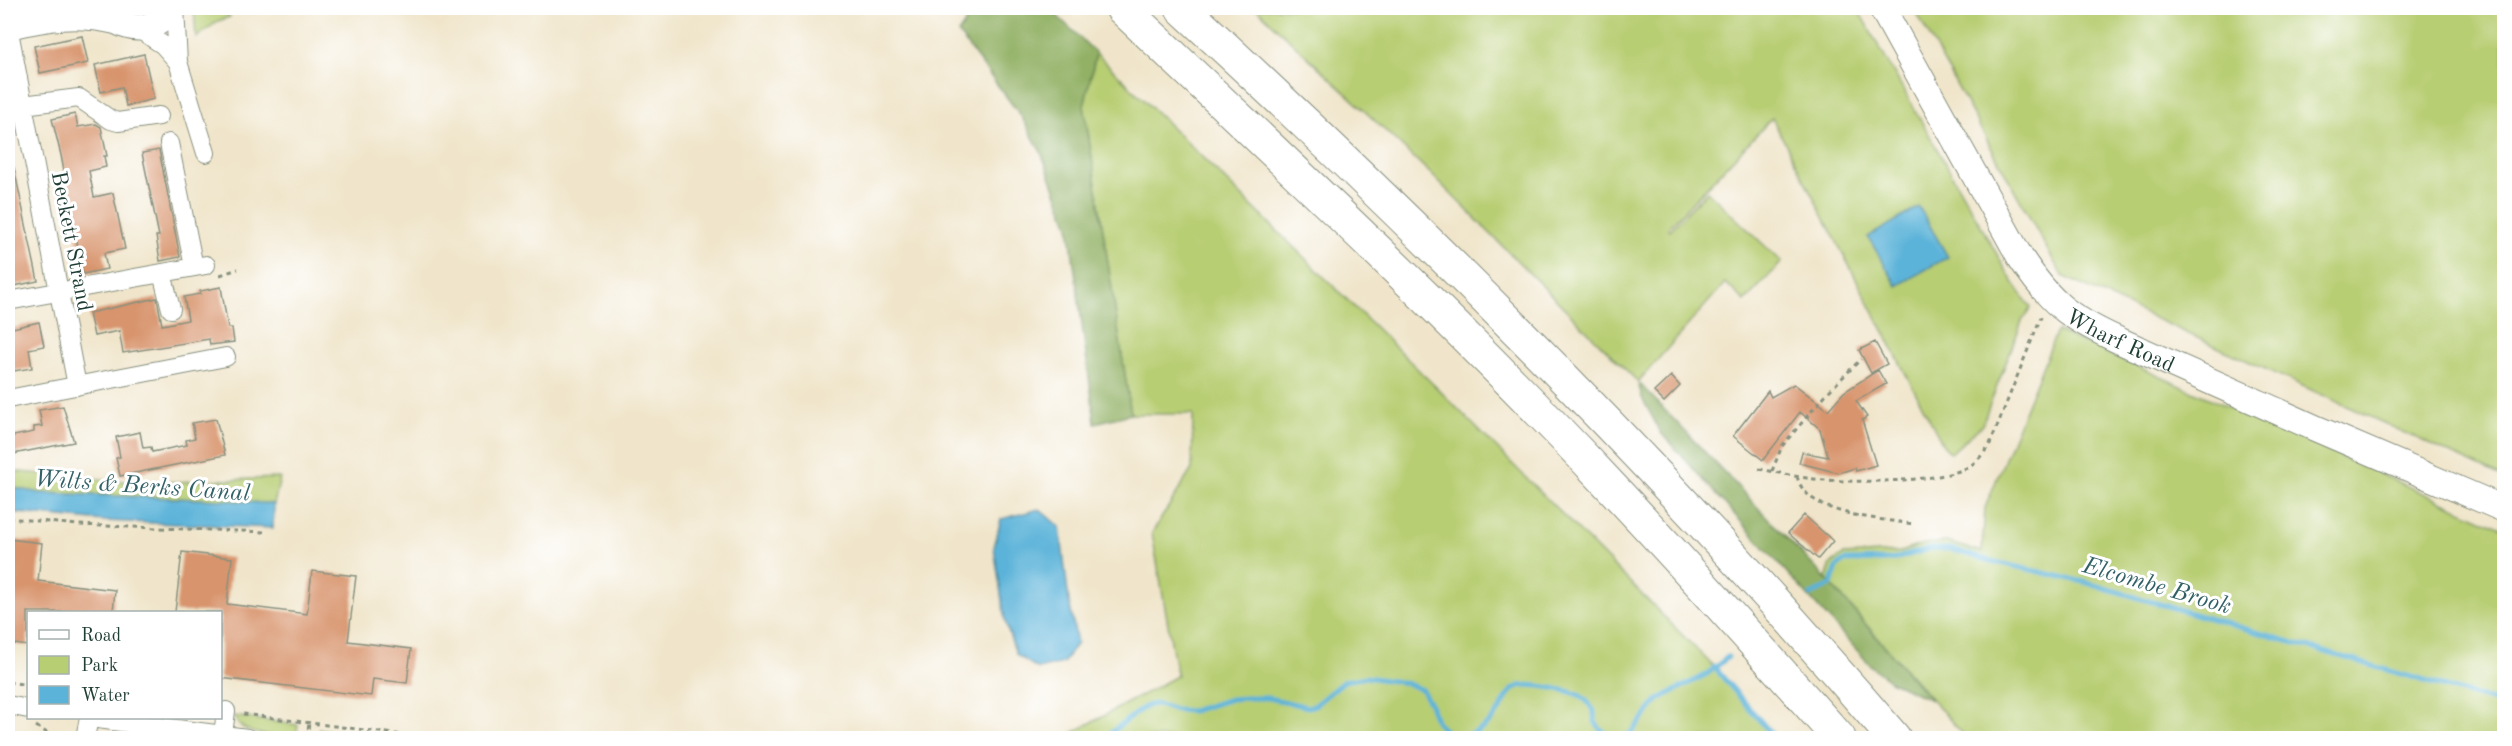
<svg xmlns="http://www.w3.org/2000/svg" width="2512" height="746" font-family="'Old Standard TT',serif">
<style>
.green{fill:#b8ce73;stroke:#6c8654;stroke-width:1.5}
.forest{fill:#92b165;stroke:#58774c;stroke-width:1.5}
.water{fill:#5cb3d9;stroke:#3e7886;stroke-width:1.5}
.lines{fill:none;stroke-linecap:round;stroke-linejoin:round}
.stream{stroke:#5cb3d9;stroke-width:5}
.building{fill:#d8946d}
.street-casing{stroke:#88917f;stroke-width:20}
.secondary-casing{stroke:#88917f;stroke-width:28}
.highway-casing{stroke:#88917f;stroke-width:35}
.path{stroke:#88917f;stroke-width:3;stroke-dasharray:4.5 4.5;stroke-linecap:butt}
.street{stroke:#fff;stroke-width:18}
.secondary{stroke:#fff;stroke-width:26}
.highway{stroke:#fff;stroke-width:33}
.labels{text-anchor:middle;stroke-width:6;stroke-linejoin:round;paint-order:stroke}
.street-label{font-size:22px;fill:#1f3d34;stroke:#fff}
.water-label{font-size:24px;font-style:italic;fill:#316066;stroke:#fff}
</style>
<rect width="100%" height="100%" fill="#fff"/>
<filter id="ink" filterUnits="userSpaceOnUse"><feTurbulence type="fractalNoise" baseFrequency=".0167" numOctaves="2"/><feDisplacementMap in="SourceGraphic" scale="12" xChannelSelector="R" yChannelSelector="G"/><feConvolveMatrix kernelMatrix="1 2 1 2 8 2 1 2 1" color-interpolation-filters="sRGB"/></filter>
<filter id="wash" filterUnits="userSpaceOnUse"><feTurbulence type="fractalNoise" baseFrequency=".008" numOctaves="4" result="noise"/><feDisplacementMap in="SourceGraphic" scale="24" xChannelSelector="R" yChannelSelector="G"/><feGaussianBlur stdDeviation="1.35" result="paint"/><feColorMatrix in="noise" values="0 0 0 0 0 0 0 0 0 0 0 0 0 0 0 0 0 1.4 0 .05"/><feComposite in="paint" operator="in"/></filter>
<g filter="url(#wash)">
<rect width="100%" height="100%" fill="#f0e5ca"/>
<!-- green -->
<path class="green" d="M 194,8 L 220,8 L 230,17 L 218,21 L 196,38 Z
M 1256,8 L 1857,8 L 2011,279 L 2031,308 L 2022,321 L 1982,425 L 1951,453 L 1943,445 L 1772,118 L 1668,228 L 1670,230 L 1707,191 L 1782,262 L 1745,301 L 1725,283 L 1638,382 L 1432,175 Z
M 1914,8 L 2504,8 L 2504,478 L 2062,276 Z
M 1096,53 L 1438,389 L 1714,667 L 1776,738 L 1063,738 L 1177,676 L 1152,533 L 1192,469 L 1193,414 L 1131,414 L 1084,106 Z
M 2057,331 L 2504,529 L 2504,738 L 1966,738 L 1826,579 L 1831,564 L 1843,555 L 1900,552 L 1923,544 L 1946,542 L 1982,552 L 1985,508 Z
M 8,471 L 143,483 L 280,478 L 274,504 L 223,500 L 41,493 L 8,487 Z
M 234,716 L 298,725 L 296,738 C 278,736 239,737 234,716 Z
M 319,729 L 385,738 L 318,738 Z"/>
<!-- forest -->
<path class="forest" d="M 968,8 L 1049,8 L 1096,53 L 1084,106 L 1131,414 L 1095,423 L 1069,226 L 1041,152 L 1021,116 L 958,33 L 966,22 Z
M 1638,382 L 1826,579 L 1931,700 L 1892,682 L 1873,668 L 1661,433 L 1642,398 Z"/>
<!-- water -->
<path class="water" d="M 1919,207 L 1948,257 L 1897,286 L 1868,237 Z
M 8,487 L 41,493 L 223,500 L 274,504 L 273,528 L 104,521 L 8,512 Z
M 1039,509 L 1060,527 L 1069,601 L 1077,643 L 1063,663 L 1038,669 L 1016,654 L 1005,621 L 994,547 L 1001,519 Z"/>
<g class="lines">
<!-- stream -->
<path class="stream" d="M 1811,595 L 1831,585 L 1837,567 L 1844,561 L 1891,560 L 1929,549 L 1950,549 L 1991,561 L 2084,582 L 2504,704
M 1714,667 L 1775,738
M 1104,738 L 1140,710 L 1149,705 L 1158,704 L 1176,710 L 1192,711 L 1231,699 L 1247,698 L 1269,698 L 1308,707 L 1315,705 L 1344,681 L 1366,677 L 1406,683 L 1422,690 L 1430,704 L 1437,723 L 1450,735 C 1476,740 1493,723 1505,701 C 1508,695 1510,690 1517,687 C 1527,682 1572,690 1582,697 C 1587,700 1590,705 1594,711 C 1593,728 1605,736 1622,738 L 1631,733 L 1659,699 L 1707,674 L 1728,657"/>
</g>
<g id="blocks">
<!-- building -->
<path class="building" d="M 82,36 L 88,63 L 40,73 L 34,46 Z
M 144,54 L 154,99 L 126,106 L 122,87 L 101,92 L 95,65 Z
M 75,114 L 78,127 L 96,124 L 101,127 L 107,156 L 104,156 L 106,167 L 89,171 L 94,197 L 113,193 L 125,249 L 104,253 L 107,269 L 83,274 L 61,155 L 52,119 Z
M 159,150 L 180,257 L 160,261 L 156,236 L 159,236 L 142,153 Z
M 14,168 L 38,281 L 14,286 L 8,252 L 8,169 Z
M 221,287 L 228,328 L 232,328 L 234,342 L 210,345 L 209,339 L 123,353 L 119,331 L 94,336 L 89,313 L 157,298 L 162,325 L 188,320 L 184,297 L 200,294 L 200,291 Z
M 39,322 L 44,346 L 29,349 L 32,368 L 14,371 L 10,353 L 8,353 L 8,329 Z
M 1875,342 L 1887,364 L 1871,373 L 1859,350 Z
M 1878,370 L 1886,384 L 1856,401 L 1867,417 L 1862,420 L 1876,465 L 1856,471 L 1855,468 L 1839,473 L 1799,463 L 1802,452 L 1828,457 L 1820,429 L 1800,412 L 1763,460 L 1733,436 L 1768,391 L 1771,397 L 1794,384 L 1828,410 L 1844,392 Z
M 1671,376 L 1680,386 L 1664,402 L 1654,392 Z
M 63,406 L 74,442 L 8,455 L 8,437 L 34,432 L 34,427 L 42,426 L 39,410 Z
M 216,419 L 225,455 L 120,476 L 116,458 L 120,457 L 116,437 L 140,432 L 143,448 L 151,447 L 152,452 L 187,445 L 186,440 L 195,438 L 192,423 Z
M 1804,515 L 1833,541 L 1818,559 L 1788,533 Z
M 8,539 L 42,543 L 38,581 L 115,590 L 113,612 L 28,612 L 28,646 L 8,643 Z
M 182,552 L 232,558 L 227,604 L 307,614 L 312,571 L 356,576 L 348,641 L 411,649 L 407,683 L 373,679 L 371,696 L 220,678 L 220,612 L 175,612 Z"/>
</g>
</g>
<g filter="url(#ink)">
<use href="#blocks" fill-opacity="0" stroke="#88917f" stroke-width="1.5"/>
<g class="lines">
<!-- street casing -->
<g class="street-casing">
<path id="street" d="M 175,8 L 178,62 L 206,153
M 8,26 L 77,386
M 137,28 L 163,45 L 178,62
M 23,105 L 79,98 L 111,120 L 118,122 L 159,116
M 169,143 L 194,267
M 162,273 L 171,309
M 8,301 L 206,265
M 8,399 L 226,357
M 8,705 L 28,709
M 90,718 L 247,738
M 223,735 L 226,711
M 85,738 L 89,718"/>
</g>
<!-- secondary casing -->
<g class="secondary-casing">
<g id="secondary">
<path id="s1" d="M 1882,8 L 2020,257 C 2050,303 2068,317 2118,340 L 2315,428 L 2504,509"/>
<path d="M 105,10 C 123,34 157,33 172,8"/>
<path d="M 8,26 C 47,17 76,12 116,21"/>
</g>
</g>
<!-- highway casing -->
<g class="highway-casing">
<path id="highway" d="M 1122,8 C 1285,162 1450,315 1604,479 C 1684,564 1762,651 1839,738
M 1182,8 C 1432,238 1673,480 1894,738"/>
</g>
<!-- path -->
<path class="path" d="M 220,275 L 238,269
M 1759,469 C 1777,472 1795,477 1814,479 C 1848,483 1933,483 1964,469 C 1976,464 1983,454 1990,444 L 2041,317
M 1772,471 L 1782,446 L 1827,393 L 1861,359
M 1797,476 C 1806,516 1878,518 1912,524
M 8,518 L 78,525 L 267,532
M 8,682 L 28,685
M 243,714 L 425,738
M 36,726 L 55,738
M 307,738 L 309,723"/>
<!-- street -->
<use href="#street" class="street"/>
<!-- secondary -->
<use href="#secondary" class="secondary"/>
<!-- highway -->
<use href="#highway" class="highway"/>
</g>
</g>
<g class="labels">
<!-- street labels -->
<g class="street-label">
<text transform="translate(73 241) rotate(79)" y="8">Beckett Strand</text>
<text dy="8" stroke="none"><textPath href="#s1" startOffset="418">Wharf Road</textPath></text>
</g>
<!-- water labels -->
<g class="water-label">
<text transform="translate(142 485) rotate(4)" y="8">Wilts &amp; Berks Canal</text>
<text transform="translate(2157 585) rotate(16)" y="8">Elcombe Brook</text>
</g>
</g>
<!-- margin -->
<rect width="2512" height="746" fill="none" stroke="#fff" stroke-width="30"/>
<!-- legend -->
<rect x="27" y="611" width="195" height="108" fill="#ffffff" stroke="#a5b1ae" stroke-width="1.5"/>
<rect x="39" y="630" width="30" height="9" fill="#ffffff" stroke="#a5b1ae" stroke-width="1.5"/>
<text x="81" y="641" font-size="18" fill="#1f3d34">Road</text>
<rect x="39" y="656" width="30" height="18" fill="#b8ce73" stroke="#a5b1ae" stroke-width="1.5"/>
<text x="81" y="671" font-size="18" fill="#1f3d34">Park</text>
<rect x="39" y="686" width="30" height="18" fill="#5cb3d9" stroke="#a5b1ae" stroke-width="1.5"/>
<text x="81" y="701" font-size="18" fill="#1f3d34">Water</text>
</svg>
